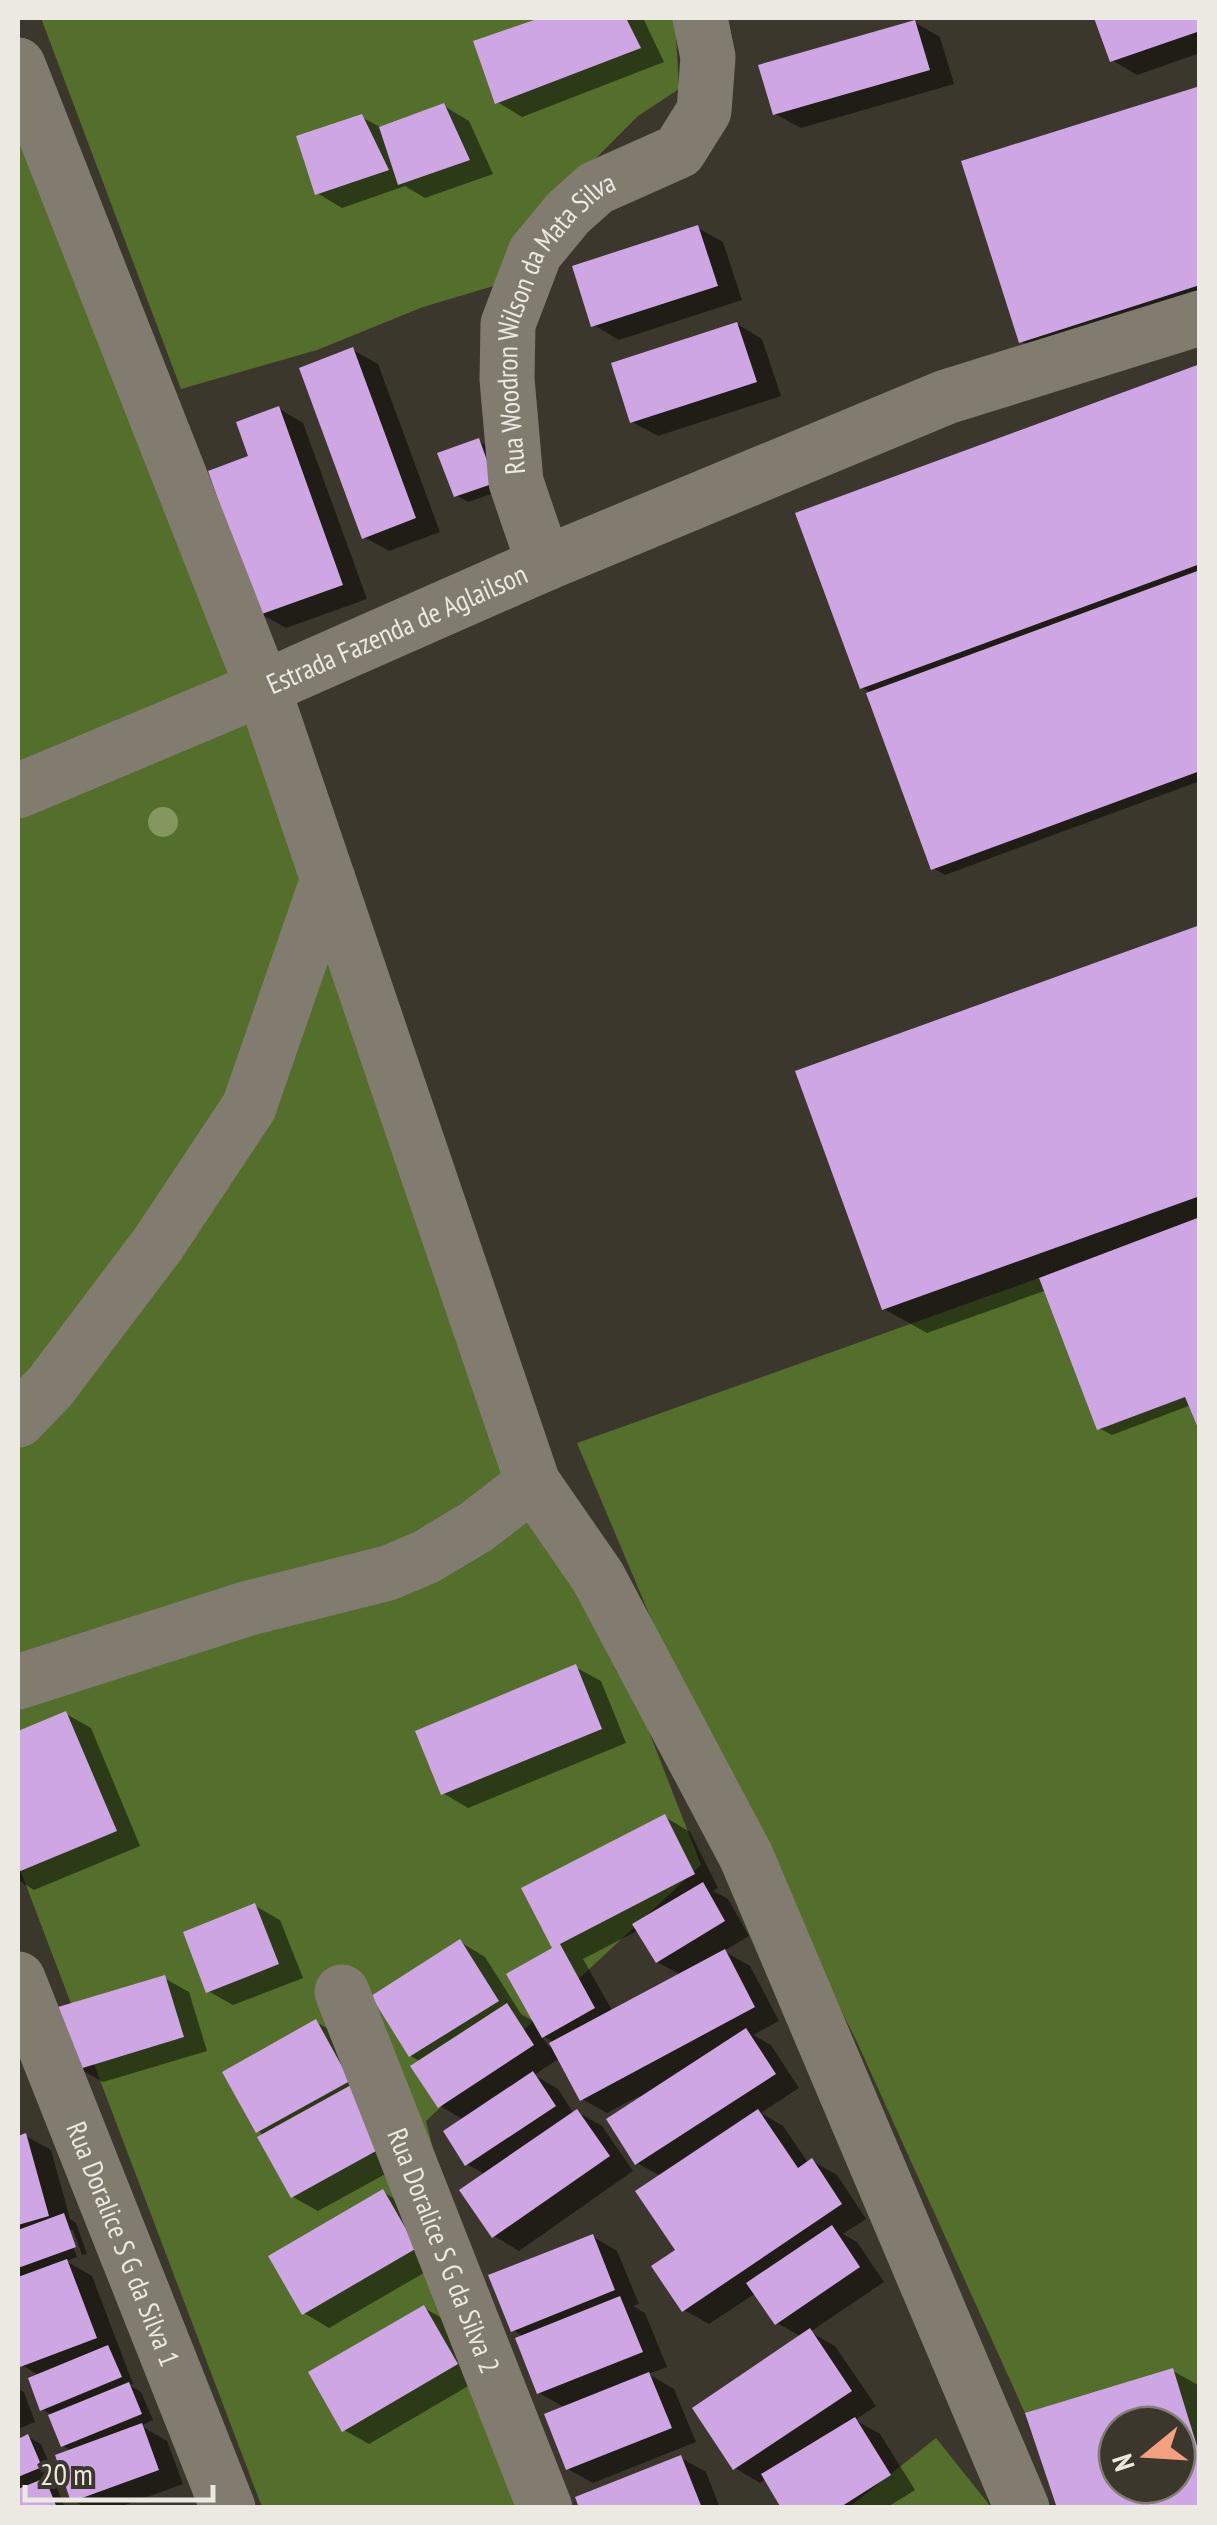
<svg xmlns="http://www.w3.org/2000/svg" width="1217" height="2525" font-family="'PT Sans Narrow',sans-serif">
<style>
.forest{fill:#546e2c;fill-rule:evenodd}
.shadow{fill:#0007;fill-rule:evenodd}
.building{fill:#cea6e4;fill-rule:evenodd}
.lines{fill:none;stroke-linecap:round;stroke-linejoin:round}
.minor{stroke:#827c70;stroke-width:55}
.tree{fill:#84975f}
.labels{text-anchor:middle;stroke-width:10;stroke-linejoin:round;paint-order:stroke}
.street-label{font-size:28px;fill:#ece8e2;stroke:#3c372c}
</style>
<rect width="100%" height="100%" fill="#3c372c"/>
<!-- forest -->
<path class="forest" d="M 41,18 L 675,18 L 679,89 L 638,116 L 524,230 L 500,284 L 423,307 L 317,350 L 181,389 Z
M 18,114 L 701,1865 L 426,2121 L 523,2503 L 515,2507 L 262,2507 L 18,1864 Z
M 1039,1278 L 1097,1429 L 1185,1397 L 1200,1434 L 1199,2507 L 1064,2507 L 1025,2413 L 857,2042 L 688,1706 L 577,1443 ZM 1117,2425 L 1177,2425 L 1177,2485 L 1117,2485 Z
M 936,2438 L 991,2507 L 848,2508 Z"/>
<!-- shadow -->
<path class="shadow" d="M 548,18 L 643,18 L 664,62 L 522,117 L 497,102 L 476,43 Z
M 1097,18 L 1200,18 L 1200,53 L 1137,75 L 1112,60 Z
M 914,22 L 940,37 L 954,84 L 801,128 L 775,114 Z
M 1200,88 L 1200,295 L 1033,348 L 1021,341 Z
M 444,106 L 469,121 L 493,174 L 425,198 L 405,186 L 342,208 L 317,193 L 361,117 L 382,128 Z
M 698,228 L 723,242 L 742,300 L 619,340 L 594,325 Z
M 737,324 L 762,339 L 781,396 L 658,436 L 632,422 Z
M 353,350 L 378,364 L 440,532 L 389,551 L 364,537 Z
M 1200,366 L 1200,781 L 945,875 L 933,868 L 872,693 L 862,688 Z
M 278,408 L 303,423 L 367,599 L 286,628 L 261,614 L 251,457 Z
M 479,441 L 491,448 L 506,489 L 468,502 L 456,495 Z
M 1200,928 L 1200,1427 L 1191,1405 L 1112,1435 L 1099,1428 L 1047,1290 L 927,1333 L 884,1309 Z
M 575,1667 L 601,1681 L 626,1743 L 468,1808 L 443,1793 Z
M 66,1714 L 91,1728 L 140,1846 L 34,1890 L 18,1880 L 18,1734 Z
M 665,1817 L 690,1832 L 718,1888 L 713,1891 L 728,1899 L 749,1936 L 724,1951 L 750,1966 L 779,2021 L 753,2035 L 771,2045 L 799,2088 L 761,2113 L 783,2126 L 809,2164 L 812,2161 L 837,2175 L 866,2219 L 843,2234 L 857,2242 L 884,2282 L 810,2332 L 835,2346 L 876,2406 L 855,2420 L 880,2434 L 915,2490 L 886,2508 L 784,2508 L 766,2479 L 760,2483 L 735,2468 L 802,2337 L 777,2323 L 756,2293 L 709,2324 L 684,2310 L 678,2251 L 661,2176 L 637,2163 L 641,2099 L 639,2096 L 607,2113 L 582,2099 L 560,2058 L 534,2075 L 558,2089 L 574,2114 L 577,2112 L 602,2126 L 633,2171 L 519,2251 L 494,2236 L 486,2175 L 467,2164 L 464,2120 L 440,2106 L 421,2062 L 411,2056 L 375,1997 L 460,1942 L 485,1957 L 521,2014 L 537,2023 L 555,1949 ZM 637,1931 L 657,1962 L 681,1975 L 613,2012 L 583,1959 ZM 541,2035 L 555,2043 L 549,2047 Z
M 255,1906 L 280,1920 L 303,1978 L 233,2005 L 208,1991 Z
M 164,1978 L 189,1992 L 207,2051 L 103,2082 L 78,2068 Z
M 316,2022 L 341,2036 L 409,2161 L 318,2211 L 293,2197 L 265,2136 L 258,2131 Z
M 26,2136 L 51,2150 L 70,2219 L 76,2223 L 87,2254 L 82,2255 L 73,2230 L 67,2230 L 77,2257 L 66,2261 L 92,2276 L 133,2384 L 129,2385 L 141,2392 L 153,2420 L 141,2426 L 167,2441 L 183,2484 L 117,2508 L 86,2508 L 73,2500 L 72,2451 L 63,2446 L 50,2414 L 42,2409 L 40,2376 L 22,2365 L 18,2354 L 18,2138 Z
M 383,2192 L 408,2207 L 441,2263 L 329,2328 L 304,2313 Z
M 592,2236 L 617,2251 L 639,2304 L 633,2306 L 645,2313 L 667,2367 L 648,2374 L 674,2389 L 696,2442 L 593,2483 L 568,2469 L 566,2408 L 539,2393 L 524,2337 L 513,2330 Z
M 424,2308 L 449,2322 L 482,2378 L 369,2444 L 344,2430 Z
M 1173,2371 L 1198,2385 L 1200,2390 L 1200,2508 L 1059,2508 L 1028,2415 ZM 1117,2425 L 1177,2425 L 1177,2485 L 1117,2485 Z
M 18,2389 L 24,2392 L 35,2422 L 18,2429 Z
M 28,2437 L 41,2444 L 53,2473 L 41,2478 L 57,2488 L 65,2508 L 18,2508 L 18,2442 Z
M 681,2458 L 706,2472 L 720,2508 L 582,2508 Z"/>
<!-- building -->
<path class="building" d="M 540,18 L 626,18 L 641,48 L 495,104 L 473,41 Z
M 1094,18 L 1200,18 L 1200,31 L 1110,62 Z
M 915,20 L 930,70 L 773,115 L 758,65 Z
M 1200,86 L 1200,285 L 1019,343 L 961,161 Z
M 444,103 L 470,160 L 398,185 L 379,127 Z
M 362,114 L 389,170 L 315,195 L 296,136 Z
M 698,225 L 718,286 L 591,327 L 572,266 Z
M 737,322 L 757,382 L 630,423 L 611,363 Z
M 353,347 L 416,518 L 362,539 L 299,368 Z
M 1200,364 L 1200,564 L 860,689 L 795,513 Z
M 279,406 L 343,585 L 259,615 L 208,471 L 248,456 L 236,422 Z
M 479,438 L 495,483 L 454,497 L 437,453 Z
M 1200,570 L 1200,771 L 931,870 L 866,693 Z
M 1200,925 L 1200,1196 L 882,1310 L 795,1071 Z
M 1200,1217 L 1200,1433 L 1185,1397 L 1097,1430 L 1039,1278 Z
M 576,1664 L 602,1729 L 441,1795 L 415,1731 Z
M 66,1711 L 117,1831 L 18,1872 L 18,1731 Z
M 665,1814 L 695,1874 L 560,1944 L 595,2008 L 542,2038 L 506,1974 L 552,1948 L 521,1888 Z
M 703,1882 L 725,1921 L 656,1963 L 632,1924 Z
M 255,1903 L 279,1964 L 206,1993 L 183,1932 Z
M 460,1939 L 499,2001 L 409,2057 L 371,1996 Z
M 725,1949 L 755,2007 L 580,2101 L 549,2043 Z
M 165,1975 L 184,2037 L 76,2070 L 58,2007 Z
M 507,2003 L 534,2045 L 438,2108 L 410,2066 Z
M 316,2019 L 350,2081 L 256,2133 L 222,2072 Z
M 746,2028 L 776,2074 L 635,2165 L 606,2119 Z
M 533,2071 L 556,2106 L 465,2166 L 443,2131 Z
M 351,2085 L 385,2146 L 291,2198 L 257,2137 Z
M 577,2109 L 610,2156 L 492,2238 L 459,2190 Z
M 758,2109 L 798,2168 L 812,2158 L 842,2204 L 682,2312 L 651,2266 L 675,2250 L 635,2191 Z
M 26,2133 L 49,2216 L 18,2225 L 18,2136 Z
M 383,2189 L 417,2248 L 302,2315 L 268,2256 Z
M 64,2213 L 76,2247 L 18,2268 L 18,2230 Z
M 832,2225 L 860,2267 L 775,2325 L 746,2283 Z
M 593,2234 L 615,2290 L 511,2332 L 488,2275 Z
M 67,2259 L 97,2338 L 20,2367 L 18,2361 L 18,2277 Z
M 620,2296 L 643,2352 L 537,2394 L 515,2338 Z
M 424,2305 L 458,2364 L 342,2432 L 308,2372 Z
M 810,2328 L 852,2391 L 733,2470 L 692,2408 Z
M 108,2345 L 122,2377 L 40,2411 L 28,2378 Z
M 1173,2368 L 1200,2456 L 1200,2508 L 1057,2508 L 1025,2413 ZM 1117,2425 L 1177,2425 L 1177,2485 L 1117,2485 Z
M 649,2372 L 672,2428 L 566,2470 L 544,2414 Z
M 129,2382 L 142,2414 L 61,2447 L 48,2415 Z
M 855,2417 L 891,2475 L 839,2508 L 781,2508 L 761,2474 Z
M 142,2423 L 159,2470 L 71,2502 L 55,2455 Z
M 28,2434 L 42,2467 L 18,2477 L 18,2439 Z
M 681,2455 L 702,2508 L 579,2508 L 575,2497 Z
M 45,2478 L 57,2508 L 18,2508 L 18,2489 Z"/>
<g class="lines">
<!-- minor -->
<g class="minor">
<path d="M 18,65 L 263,688 L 533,1483 L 598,1577 L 746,1856 L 1022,2508"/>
<path id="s1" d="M 544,564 L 516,482 L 507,379 L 508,324 L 535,253 L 568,213 L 596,188 L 679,151 L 704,111 L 708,57 L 700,18"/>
<path id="s2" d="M 18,791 L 263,688 L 544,564 L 946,397 L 1200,318"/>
<path d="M 18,1420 L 50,1387 L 158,1244 L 249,1107 L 328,879"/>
<path d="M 18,1682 L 249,1608 L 388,1573 L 426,1557 L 476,1527 L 533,1483"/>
<path id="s3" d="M 18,1979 L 228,2508"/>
<path id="s4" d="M 342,1992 L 545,2508"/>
</g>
</g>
<!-- trees -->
<circle class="tree" cx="163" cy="822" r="15"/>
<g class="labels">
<!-- street labels -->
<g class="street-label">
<text dy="10" stroke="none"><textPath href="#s1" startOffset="262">Rua Woodron Wilson da Mata Silva</textPath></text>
<text dy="10" stroke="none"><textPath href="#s2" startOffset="412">Estrada Fazenda de Aglailson</textPath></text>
<text dy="10" stroke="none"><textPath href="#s3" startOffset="285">Rua Doralice S G da Silva 1</textPath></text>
<text dy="10" stroke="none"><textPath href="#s4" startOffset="278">Rua Doralice S G da Silva 2</textPath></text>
</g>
</g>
<!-- border -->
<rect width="1217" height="2525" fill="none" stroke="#ece8e2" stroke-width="40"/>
<!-- north arrow -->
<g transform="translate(1147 2455) rotate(252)"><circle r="48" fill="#3c372c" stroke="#827e75" stroke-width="2.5"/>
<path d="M0-8L18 38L0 25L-18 38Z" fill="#f2a080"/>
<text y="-15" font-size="28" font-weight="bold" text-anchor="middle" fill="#ece8e2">N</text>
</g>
<!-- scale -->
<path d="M25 2485v15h188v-15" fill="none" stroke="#ece8e2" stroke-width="5"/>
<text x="40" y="2485" font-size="30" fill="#ece8e2" stroke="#3c372c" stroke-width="8" paint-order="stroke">20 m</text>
</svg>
